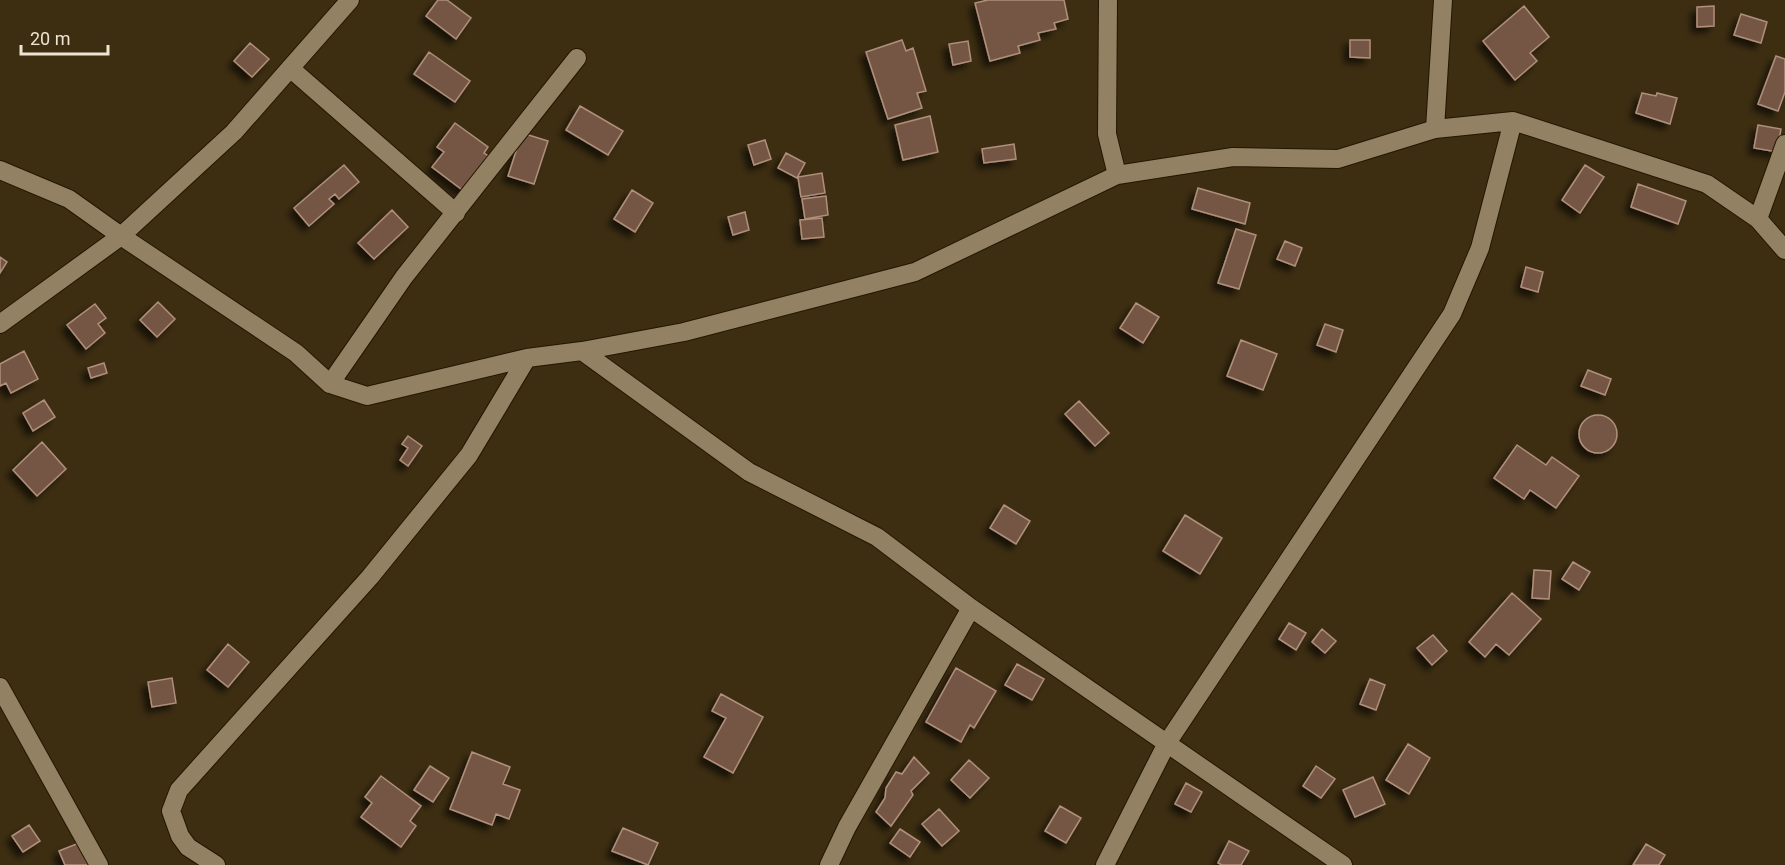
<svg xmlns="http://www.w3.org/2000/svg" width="1785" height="865" font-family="Roboto,sans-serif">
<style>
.building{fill:#745744;stroke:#b0907c;stroke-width:1.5;filter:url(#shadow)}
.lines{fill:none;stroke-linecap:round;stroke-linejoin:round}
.minor-casing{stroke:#241600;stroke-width:20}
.minor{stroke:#928163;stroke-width:18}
</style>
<defs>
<filter id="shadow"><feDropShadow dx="-5.5" dy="5.5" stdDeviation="3" flood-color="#0009"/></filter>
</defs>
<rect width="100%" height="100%" fill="#3d2e12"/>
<!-- building -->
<path class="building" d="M 438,0 L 447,0 L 471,18 L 456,39 L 426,16 Z
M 988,0 L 1064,0 L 1068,19 L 1054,23 L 1056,29 L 1038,33 L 1040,40 L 1018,46 L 1020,53 L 990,61 L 975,3 Z
M 1524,6 L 1549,37 L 1530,53 L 1537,61 L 1515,80 L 1483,41 Z
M 1714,6 L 1714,26 L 1697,27 L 1697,7 Z
M 1741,14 L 1767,22 L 1761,43 L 1734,35 Z
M 902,40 L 906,51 L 913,48 L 926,91 L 917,93 L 922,108 L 888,119 L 866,52 Z
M 1350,40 L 1370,40 L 1370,58 L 1350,57 Z
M 968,41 L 971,61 L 953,65 L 949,44 Z
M 250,43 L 269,59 L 252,77 L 234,61 Z
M 429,52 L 470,81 L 455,102 L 414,74 Z
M 1776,56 L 1785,59 L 1785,92 L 1778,111 L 1758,104 Z
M 1642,93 L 1656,96 L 1657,93 L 1677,98 L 1670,124 L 1636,113 Z
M 580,106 L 623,131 L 608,155 L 566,130 Z
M 930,116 L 938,152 L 903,160 L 895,125 Z
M 455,123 L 488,147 L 484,153 L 490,157 L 465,192 L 432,167 L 444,152 L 437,147 Z
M 1758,125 L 1781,129 L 1777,152 L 1754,148 Z
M 522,133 L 548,141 L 534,184 L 508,176 Z
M 765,140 L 771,159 L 754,165 L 748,145 Z
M 1014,144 L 1016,159 L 984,163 L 982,149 Z
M 786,153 L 805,163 L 797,178 L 778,168 Z
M 344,165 L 359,182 L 339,199 L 335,194 L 329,199 L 334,204 L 309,226 L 294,208 Z
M 1585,165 L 1604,177 L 1580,213 L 1562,200 Z
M 822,173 L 825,193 L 801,197 L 798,177 Z
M 1638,184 L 1686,201 L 1678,224 L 1631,207 Z
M 1198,188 L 1250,203 L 1245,224 L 1192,209 Z
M 632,190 L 653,203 L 635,232 L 614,219 Z
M 826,196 L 828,215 L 805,219 L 802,199 Z
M 392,210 L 408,227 L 374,259 L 358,243 Z
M 745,212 L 749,230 L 733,235 L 728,217 Z
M 822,218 L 824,237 L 802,239 L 800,220 Z
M 1236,229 L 1256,235 L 1239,289 L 1218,283 Z
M 1285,241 L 1302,248 L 1295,266 L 1277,259 Z
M 0,257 L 7,262 L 0,273 Z
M 1526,267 L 1543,272 L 1538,292 L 1521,287 Z
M 158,302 L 175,319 L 157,337 L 140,320 Z
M 1136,303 L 1159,317 L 1143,343 L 1120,328 Z
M 95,304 L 106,318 L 98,324 L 105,333 L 86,349 L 67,325 Z
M 1325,324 L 1343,330 L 1336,352 L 1317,345 Z
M 1241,340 L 1277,354 L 1263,390 L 1227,376 Z
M 24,351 L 38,379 L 11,393 L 6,383 L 0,386 L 0,364 Z
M 104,363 L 107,373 L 91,378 L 88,368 Z
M 1588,370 L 1611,379 L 1605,395 L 1581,386 Z
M 44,400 L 55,417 L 33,431 L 23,413 Z
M 1079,401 L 1109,433 L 1095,446 L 1065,414 Z
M1579 434a19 19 0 1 1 38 0a19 19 0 1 1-38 0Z
M 408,436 L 422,446 L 408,466 L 400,460 L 408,448 L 402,444 Z
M 42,442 L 66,469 L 37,496 L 13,470 Z
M 1517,445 L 1546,465 L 1552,457 L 1579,476 L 1556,508 L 1530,490 L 1524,499 L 1494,478 Z
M 1004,505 L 1030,521 L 1016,544 L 990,528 Z
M 1185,515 L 1222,538 L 1200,574 L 1163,551 Z
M 1573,562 L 1590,572 L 1579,590 L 1562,579 Z
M 1534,570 L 1551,571 L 1549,599 L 1532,598 Z
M 1512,593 L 1541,619 L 1509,655 L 1496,644 L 1485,657 L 1469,642 Z
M 1289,623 L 1306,633 L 1296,650 L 1279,639 Z
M 1322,629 L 1336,641 L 1325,653 L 1312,642 Z
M 1433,635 L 1447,651 L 1432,665 L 1417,648 Z
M 228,644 L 249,662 L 228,687 L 207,670 Z
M 1017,664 L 1044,679 L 1032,700 L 1005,685 Z
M 956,668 L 996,691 L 974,728 L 970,725 L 961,742 L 926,722 Z
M 172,678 L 176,703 L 152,707 L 148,682 Z
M 1370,679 L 1385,685 L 1376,710 L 1360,704 Z
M 721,694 L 763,717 L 733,773 L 704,757 L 726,718 L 712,711 Z
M 1408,744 L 1430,758 L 1409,794 L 1386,780 Z
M 472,752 L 510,767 L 503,784 L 520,790 L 509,819 L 496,814 L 492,825 L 450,809 Z
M 914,757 L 929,773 L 911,791 L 913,795 L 891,826 L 876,812 L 885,798 L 886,788 L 896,772 L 902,774 Z
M 969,760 L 989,778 L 970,798 L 951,780 Z
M 430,766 L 449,778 L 433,802 L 414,790 Z
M 1316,766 L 1335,779 L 1321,798 L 1303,786 Z
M 381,776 L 421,806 L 410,821 L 416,826 L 401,847 L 361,817 L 372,803 L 365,797 Z
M 1373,777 L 1385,804 L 1355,817 L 1343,790 Z
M 1186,783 L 1202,792 L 1191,812 L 1175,804 Z
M 1060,806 L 1081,818 L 1066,843 L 1045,831 Z
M 939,809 L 959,831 L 942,846 L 922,824 Z
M 29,825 L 40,841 L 23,852 L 12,836 Z
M 623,828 L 658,843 L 648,865 L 612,851 Z
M 900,829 L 920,842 L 910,857 L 890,843 Z
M 1229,841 L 1249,851 L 1241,865 L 1222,865 L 1218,863 Z
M 79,843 L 88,865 L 65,865 L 59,851 Z
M 1646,844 L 1665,855 L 1659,865 L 1633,865 Z"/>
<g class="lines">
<!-- minor casing -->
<g class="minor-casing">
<path id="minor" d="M 1108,0 L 1107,134 L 1117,175
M 290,68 L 456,213
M 1435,129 L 1443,0
M 0,170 L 69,199 L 121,236 L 296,353 L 330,384 L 367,396 L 527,358 L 582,351 L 684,332 L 915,272 L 1117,175 L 1233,157 L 1338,159 L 1435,129 L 1513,121 L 1707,184 L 1758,219 L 1785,250
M 1758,219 L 1785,144
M 0,324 L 121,236 L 234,132 L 350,0
M 582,351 L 749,472 L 877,537 L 971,608 L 1343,865
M 330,384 L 404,277 L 577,58
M 0,687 L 99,865
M 216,865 L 188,847 L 180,836 L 171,811 L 179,790 L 370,577 L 469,455 L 527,358
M 829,865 L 847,827 L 971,608
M 1105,865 L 1167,743 L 1452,314 L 1480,248 L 1513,121"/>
</g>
<!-- minor -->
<use href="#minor" class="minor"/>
</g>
<!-- scale -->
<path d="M21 45v9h87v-9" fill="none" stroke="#eee4d4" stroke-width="3"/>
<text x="30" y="45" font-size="18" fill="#eee4d4" stroke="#3d2e12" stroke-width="4.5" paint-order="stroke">20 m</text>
</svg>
